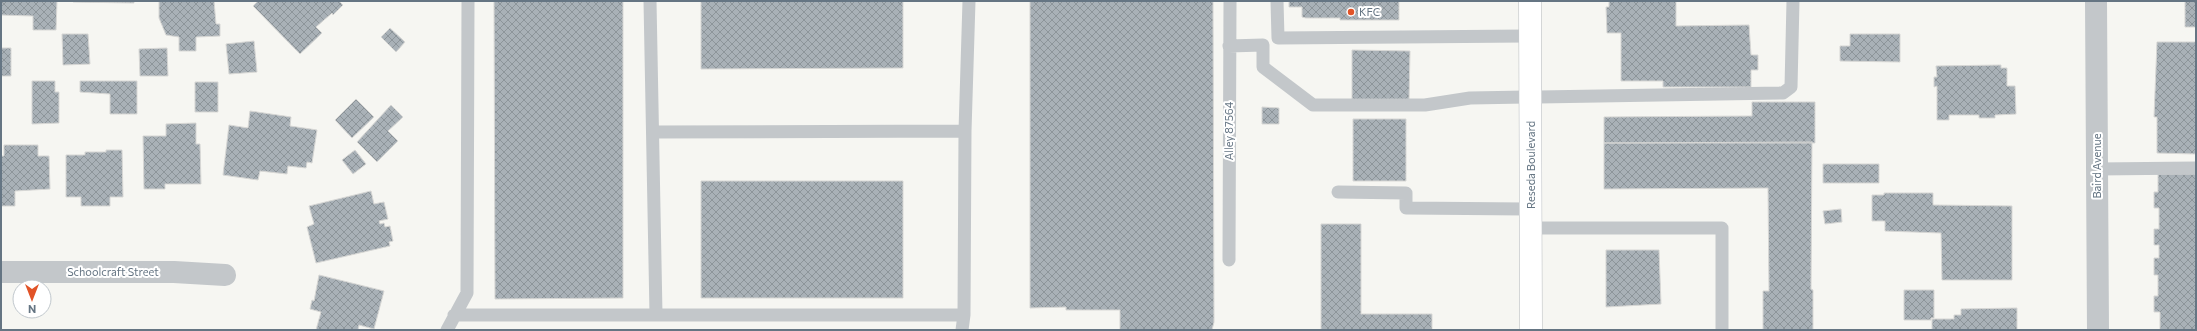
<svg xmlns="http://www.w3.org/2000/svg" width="2197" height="331" font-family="Commissioner,sans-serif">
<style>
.building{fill:url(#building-cross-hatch);stroke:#d7d7d5}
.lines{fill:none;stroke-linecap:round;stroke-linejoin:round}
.primary-casing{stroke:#b6babe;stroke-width:23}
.lane{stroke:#c3c7ca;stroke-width:13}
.street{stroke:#c3c7ca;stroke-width:22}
.primary{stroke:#fff;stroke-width:22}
.poi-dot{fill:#e15327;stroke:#fff;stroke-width:1.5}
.labels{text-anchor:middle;stroke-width:4;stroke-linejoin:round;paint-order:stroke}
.poi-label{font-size:11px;fill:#657583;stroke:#fff;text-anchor:start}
.street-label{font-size:11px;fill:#657583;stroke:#fff}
</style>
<defs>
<pattern id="building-cross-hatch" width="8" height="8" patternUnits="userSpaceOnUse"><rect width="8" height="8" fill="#a9b1b7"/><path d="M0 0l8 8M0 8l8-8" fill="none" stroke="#8d959a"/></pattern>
</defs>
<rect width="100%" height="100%" fill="#f6f6f2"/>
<!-- building -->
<path class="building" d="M 1,1 L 57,1 L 56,30 L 33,30 L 33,16 L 1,15 Z
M 73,1 L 134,1 L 134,3 L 73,2 Z
M 159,1 L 214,1 L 216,24 L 220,24 L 220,36 L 196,37 L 196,51 L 179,51 L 179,37 L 166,35 L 159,18 Z
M 258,1 L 339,1 L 343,5 L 333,15 L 332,13 L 316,27 L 322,33 L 300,54 L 253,6 Z
M 494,1 L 623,1 L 623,298 L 495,299 Z
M 701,1 L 903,1 L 903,68 L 701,69 Z
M 1030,1 L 1213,1 L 1214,322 L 1212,330 L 1120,330 L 1120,310 L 1066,310 L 1066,307 L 1030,308 Z
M 1289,1 L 1399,1 L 1399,20 L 1340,20 L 1340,18 L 1306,18 L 1302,17 L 1302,7 L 1289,7 Z
M 1609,1 L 1676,1 L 1676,26 L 1749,25 L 1751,55 L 1758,55 L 1758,70 L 1751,70 L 1751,87 L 1663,87 L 1663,81 L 1621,81 L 1621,33 L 1607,33 L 1606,7 L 1609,7 Z
M 2185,1 L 2196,1 L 2196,27 L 2185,27 Z
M 390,28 L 405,42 L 396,52 L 381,37 Z
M 62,34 L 88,34 L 90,64 L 63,65 Z
M 1850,34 L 1900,34 L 1900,62 L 1840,61 L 1840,46 L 1850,46 Z
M 254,41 L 257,72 L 229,74 L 226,44 Z
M 2157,42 L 2196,42 L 2196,154 L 2157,153 L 2157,117 L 2154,117 Z
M 1,48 L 11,48 L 11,76 L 1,76 Z
M 167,48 L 168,76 L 140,76 L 139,49 Z
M 1352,50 L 1410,51 L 1409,101 L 1352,101 Z
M 2001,65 L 2001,68 L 2007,68 L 2007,86 L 2015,86 L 2016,114 L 1995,115 L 1995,118 L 1979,118 L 1979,115 L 1949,115 L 1949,120 L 1937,120 L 1937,86 L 1934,87 L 1934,77 L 1937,77 L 1936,66 Z
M 32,81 L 55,81 L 55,92 L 59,92 L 59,123 L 32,124 Z
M 80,81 L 137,81 L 137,114 L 110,114 L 110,94 L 80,92 Z
M 195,82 L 218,82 L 218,112 L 195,112 Z
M 356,99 L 374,117 L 352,138 L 335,120 Z
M 1752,102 L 1815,102 L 1815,143 L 1604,143 L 1604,117 L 1752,116 Z
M 391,105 L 403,117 L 388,131 L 398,141 L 377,162 L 357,142 Z
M 1262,107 L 1279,108 L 1279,124 L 1262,124 Z
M 250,111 L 291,117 L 290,126 L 317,130 L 312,163 L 307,162 L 306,168 L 288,166 L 287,174 L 260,171 L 258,180 L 223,175 L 229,125 L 248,128 Z
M 1353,119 L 1406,119 L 1406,181 L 1353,181 Z
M 196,123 L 196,144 L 200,144 L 201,184 L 165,184 L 165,189 L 144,189 L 143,136 L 166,136 L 166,124 Z
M 1812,142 L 1811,289 L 1813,290 L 1813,330 L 1763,330 L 1763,291 L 1769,291 L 1768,188 L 1604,189 L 1604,143 Z
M 4,145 L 38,145 L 38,156 L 49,156 L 50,189 L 15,191 L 15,206 L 1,206 L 1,156 L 4,156 Z
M 106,150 L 122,150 L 123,197 L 110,197 L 110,206 L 81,206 L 81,197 L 66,197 L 66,155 L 85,155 L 85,152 L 106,152 Z
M 355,150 L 366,164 L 353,174 L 342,160 Z
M 1823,164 L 1879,164 L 1879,183 L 1823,183 Z
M 2158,174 L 2196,174 L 2196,330 L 2160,330 L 2160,312 L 2154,312 L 2154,296 L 2158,296 L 2158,275 L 2154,275 L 2154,258 L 2159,258 L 2159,245 L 2154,245 L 2154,229 L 2159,229 L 2159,208 L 2154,208 L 2154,192 L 2158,192 Z
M 701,181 L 903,181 L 903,298 L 701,298 Z
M 371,191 L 374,204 L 384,202 L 388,219 L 379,221 L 380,224 L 384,223 L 385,227 L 390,226 L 393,241 L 389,242 L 390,246 L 316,263 L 307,227 L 314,224 L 309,206 Z
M 1884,193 L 1933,193 L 1933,205 L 2012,206 L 2012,280 L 1942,280 L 1941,233 L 1885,231 L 1885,221 L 1872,221 L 1872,195 L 1884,195 Z
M 1841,209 L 1842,222 L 1825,224 L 1823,211 Z
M 1321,224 L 1361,224 L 1361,314 L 1432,314 L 1432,330 L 1321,330 Z
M 1606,250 L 1659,250 L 1661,304 L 1606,307 Z
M 319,275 L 384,291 L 374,329 L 359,325 L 358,330 L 316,330 L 321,312 L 310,309 L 312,300 L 314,301 Z
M 1904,290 L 1934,290 L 1934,318 L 1931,318 L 1931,320 L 1904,320 Z
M 2017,308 L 2017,330 L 1932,330 L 1932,319 L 1954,319 L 1954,315 L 1961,315 L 1961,309 Z"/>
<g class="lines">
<!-- primary casing -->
<g class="primary-casing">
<path id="primary" d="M 1530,1 L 1531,330"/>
</g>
<!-- lane -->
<path class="lane" d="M 650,1 L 656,314
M 1277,1 L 1278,38 L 1530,36
M 1229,46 L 1263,45 L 1263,67 L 1313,105 L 1425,105 L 1470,98 L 1783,93 L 1791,87 L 1793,1
M 653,132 L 965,131
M 2097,169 L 2196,168
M 1338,192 L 1406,193 L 1406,208 L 1531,209
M 1531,228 L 1722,228 L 1722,330
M 1229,260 L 1230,1
M 454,315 L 964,315
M 447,330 L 467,293 L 468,1
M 962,330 L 964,315 L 965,131 L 969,1"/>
<!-- street -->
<path class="street" d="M 2096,1 L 2098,330
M 1,272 L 174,272 L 225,275"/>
<!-- primary -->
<use href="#primary" class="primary"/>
</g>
<!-- markers -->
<circle class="poi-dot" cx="1351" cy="12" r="4"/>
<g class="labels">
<!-- poi labels -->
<g class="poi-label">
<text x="1359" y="16">KFC</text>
</g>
<!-- street labels -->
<g class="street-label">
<text transform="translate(1229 131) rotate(-90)" y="4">Alley 87564</text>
<text transform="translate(1531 165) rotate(-90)" y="4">Reseda Boulevard</text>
<text transform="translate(2097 166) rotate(-90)" y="4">Baird Avenue</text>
<text x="113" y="276">Schoolcraft Street</text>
</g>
</g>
<!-- border -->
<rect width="2197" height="331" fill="none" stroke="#657583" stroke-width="4"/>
<!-- north arrow -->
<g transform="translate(32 299) rotate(180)"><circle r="19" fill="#ffffff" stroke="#c1c8cd"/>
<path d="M0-3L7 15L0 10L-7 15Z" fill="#e15327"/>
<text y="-6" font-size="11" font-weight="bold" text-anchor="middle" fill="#657583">N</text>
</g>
</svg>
